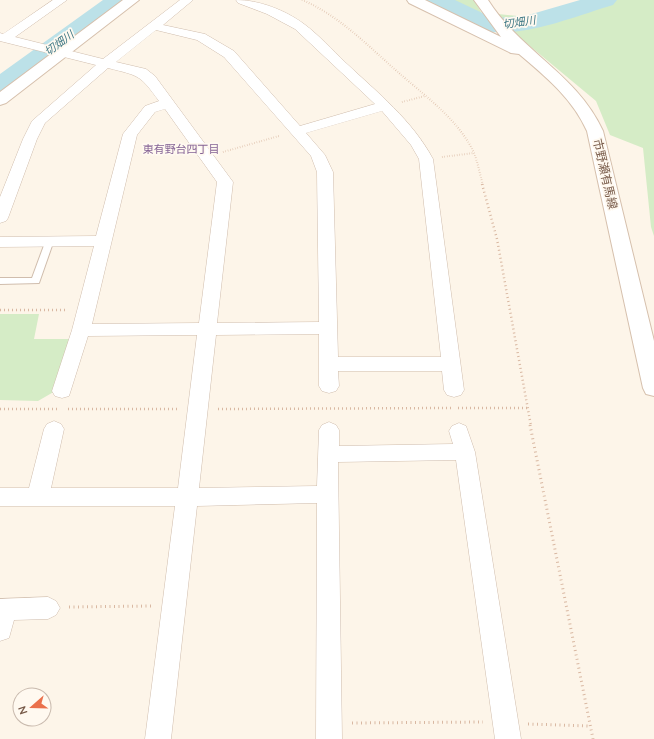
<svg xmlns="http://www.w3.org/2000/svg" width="654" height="739" font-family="Quicksand,'Noto Sans JP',sans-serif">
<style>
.green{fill:#d5ecc6}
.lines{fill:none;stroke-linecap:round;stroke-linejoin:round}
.river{fill:#bce1e8;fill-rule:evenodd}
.lane-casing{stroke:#d0bdad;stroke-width:2}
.street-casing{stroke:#d0bdad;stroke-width:1}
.secondary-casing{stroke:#d6c0ad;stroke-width:2}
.path-far2{stroke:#d9b8a2;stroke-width:2;stroke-dasharray:0.5 2;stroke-linecap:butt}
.path-far1{stroke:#d9b8a2;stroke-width:2.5;stroke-dasharray:1 3;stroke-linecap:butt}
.path{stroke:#d9b8a2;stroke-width:3;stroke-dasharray:1 3.5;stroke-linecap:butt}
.lane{fill:#fff;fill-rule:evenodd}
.street{fill:#fff;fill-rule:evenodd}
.secondary{fill:#fff;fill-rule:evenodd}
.labels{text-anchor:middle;stroke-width:3.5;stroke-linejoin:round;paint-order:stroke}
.far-water-label{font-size:11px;font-style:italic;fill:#407986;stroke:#fff9f0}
.far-neighbourhood-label{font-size:11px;fill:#856395;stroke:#fff9f0}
.street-label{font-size:12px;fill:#795c4b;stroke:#fff9f0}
</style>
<rect width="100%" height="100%" fill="#fdf5e9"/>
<!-- green -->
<path class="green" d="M 443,0 L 474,0 L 487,22 Z
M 595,0 L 654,0 L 654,236 L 651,227 L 643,148 L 610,135 L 596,101 L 513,32 L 498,14 L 528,17 Z
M 0,314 L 39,314 L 34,339 L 69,339 L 57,390 L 38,401 L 0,400 Z"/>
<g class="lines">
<!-- river -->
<path class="river" d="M 103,0 L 130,0 L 126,5 L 9,92 L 0,94 L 0,74 Z
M 424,0 L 455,0 L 493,18 L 525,16 L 580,0 L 617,0 L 613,5 C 575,16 520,40 481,30 L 428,5 Z"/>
<!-- lane casing -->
<g class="lane-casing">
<path id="lane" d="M 50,237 L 54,240 L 39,283 L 0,284 L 0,278 L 32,278 L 46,240 Z"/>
</g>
<!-- street casing -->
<g class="street-casing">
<path id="street" d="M 53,0 L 67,0 L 15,37 L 103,59 L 180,0 L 193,0 L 163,25 L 205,34 L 234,51 L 300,126 L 375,104 L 295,29 L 267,14 L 238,3 L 236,0 C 259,0 285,10 304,24 C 319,35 332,50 346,63 C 378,93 412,120 433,159 L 464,390 L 461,395 L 454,397 L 447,395 L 444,390 L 442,371 L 338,371 L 339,386 L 336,391 L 329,393 L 322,391 L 319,386 L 319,334 L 216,335 L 199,488 L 317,486 L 319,430 L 322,425 L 329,422 L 336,425 L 339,430 L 339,446 L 453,444 L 449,431 L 452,426 L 459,423 L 466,426 L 475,452 L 521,739 L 495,739 L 456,460 L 338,462 L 342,739 L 316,739 L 317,503 L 197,506 L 171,739 L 145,739 L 175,506 L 0,506 L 0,488 L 29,488 L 44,429 L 47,424 L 54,421 L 61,424 L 64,429 L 51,488 L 178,488 L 197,335 L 88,336 L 69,396 L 62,398 L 55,396 L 52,391 L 72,330 L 94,246 L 0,247 L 0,237 L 96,236 L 123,134 L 145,106 L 159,101 C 140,75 140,76 108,68 L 45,123 L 37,139 L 8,218 L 6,221 L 0,223 L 0,197 L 23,139 L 32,121 L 96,65 L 0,41 L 0,33 L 3,34 ZM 156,30 L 197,40 L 224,57 L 311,156 L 317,172 L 319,322 L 217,323 L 233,182 L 155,76 L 146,69 L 116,62 ZM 165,109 L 217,182 L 199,323 L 92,324 L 137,135 L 155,112 ZM 382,111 L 411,145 L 419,159 L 441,357 L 338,357 L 333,172 L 325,155 L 306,133 Z
M 48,597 L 56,601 L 60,608 L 56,615 L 48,619 L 14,620 L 9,638 L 0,641 L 0,599 Z"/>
</g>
<!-- secondary casing -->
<g class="secondary-casing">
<path id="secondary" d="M 123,0 L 139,0 L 6,103 L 0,105 L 0,92 Z
M 407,0 L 425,0 L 501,37 L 474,0 L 488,0 C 521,52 577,74 603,131 L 654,341 L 654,396 L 646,394 L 643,388 L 587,131 C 572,98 546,77 519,54 L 511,53 L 409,3 Z"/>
</g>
<!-- path-far2 -->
<path class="path-far2" d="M 302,0 C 339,15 369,47 399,73 C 425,96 459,120 474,153 C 478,163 480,175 483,185
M 402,102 L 425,96
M 223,152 L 279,136
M 442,157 L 474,153"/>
<!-- path-far1 -->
<path class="path-far1" d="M 482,184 L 497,239 L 531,426
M 0,310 L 67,310
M 458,408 L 527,408
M 0,409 L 57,409
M 68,409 L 179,409
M 218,409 L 451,408"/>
<!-- path -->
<path class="path" d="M 530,425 L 593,739
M 69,607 L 152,606
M 352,723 L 483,722
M 528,724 L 590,726"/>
<!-- lane -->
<use href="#lane" class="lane"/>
<!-- street -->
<use href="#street" class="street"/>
<!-- secondary -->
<use href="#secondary" class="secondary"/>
</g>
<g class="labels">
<!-- far-water labels -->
<g class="far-water-label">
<text transform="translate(519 22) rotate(-8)" y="4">切畑川</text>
<text transform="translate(59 43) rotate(-36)" y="4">切畑川</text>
</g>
<!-- far-neighbourhood labels -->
<g class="far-neighbourhood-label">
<text x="181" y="153">東有野台四丁目</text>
</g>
<!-- street labels -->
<g class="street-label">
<text transform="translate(605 174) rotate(77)" y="4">市野瀬有馬線</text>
</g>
</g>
<!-- north arrow -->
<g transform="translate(32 707) rotate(250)"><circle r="19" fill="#fff9f0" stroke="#c9baae"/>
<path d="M0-3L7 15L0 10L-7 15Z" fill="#ea704b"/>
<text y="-6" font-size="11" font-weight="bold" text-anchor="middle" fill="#795c4b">N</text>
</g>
</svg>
